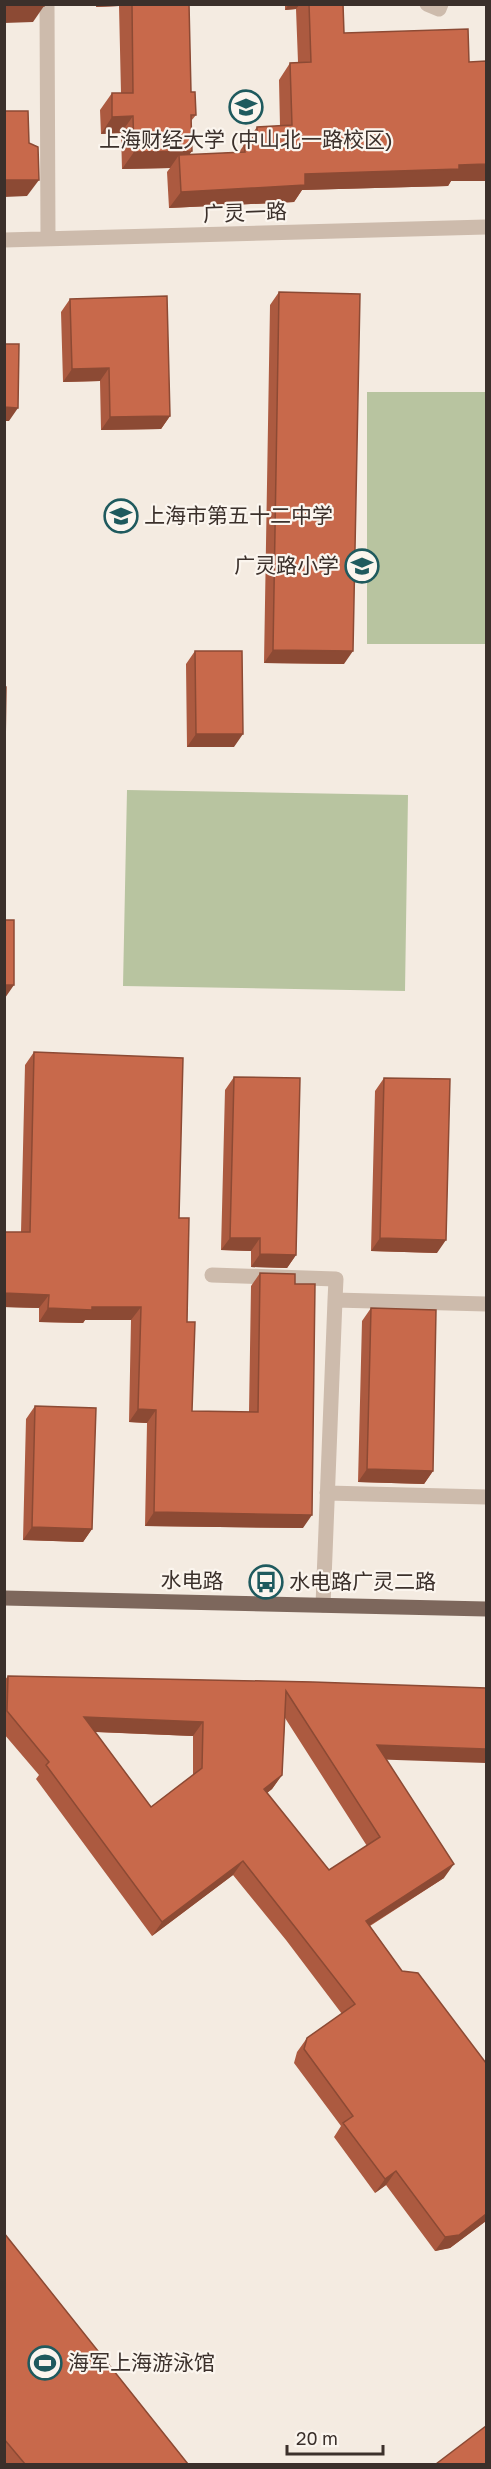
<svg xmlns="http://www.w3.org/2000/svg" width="491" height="2469" font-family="'Golos Text','Noto Sans SC',sans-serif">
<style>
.park{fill:#b8c4a0}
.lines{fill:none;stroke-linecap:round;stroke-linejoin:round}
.minor{stroke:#cdbbac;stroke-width:15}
.major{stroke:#7d675c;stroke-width:15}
.wall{fill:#ac5a40;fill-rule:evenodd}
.shaded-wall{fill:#8c4a34}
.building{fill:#c8694b;stroke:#8c4a34;stroke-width:1.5;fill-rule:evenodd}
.labels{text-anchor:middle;stroke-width:4.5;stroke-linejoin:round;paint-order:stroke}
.poi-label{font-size:21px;fill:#3b302b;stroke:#fbf5ee;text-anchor:start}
.street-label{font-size:21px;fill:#3b302b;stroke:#fbf5ee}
</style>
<rect width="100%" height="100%" fill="#f4ebe1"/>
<!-- park -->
<path class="park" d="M 367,392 L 486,392 L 486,644 L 367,644 Z
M 127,790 L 408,795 L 405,991 L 123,986 Z"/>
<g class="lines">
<!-- minor -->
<path class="minor" d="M 47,4 L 48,239
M 427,4 L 439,9 L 441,4
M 4,240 L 486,227
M 212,1275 L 336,1279 L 335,1300 L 486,1304
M 327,1493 L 486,1497
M 323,1605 L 335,1300"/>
<!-- major -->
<path class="major" d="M 4,1598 L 486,1609"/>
</g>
<!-- wall -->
<path class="wall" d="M 96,4 L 189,4 L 191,92 L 196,115 L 191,121 L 189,155 L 239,152 L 257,127 L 280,126 L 279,80 L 290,63 L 298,62 L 296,9 L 285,10 L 285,4 L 343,4 L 344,33 L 451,181 L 448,186 L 302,190 L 294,202 L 169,208 L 167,172 L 170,168 L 122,169 L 121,133 L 101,134 L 100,110 L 112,93 L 121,93 L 119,6 L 96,7 Z
M 279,292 L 344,664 L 264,663 L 270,305 Z
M 70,299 L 170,416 L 161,429 L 101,430 L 100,381 L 63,382 L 61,312 Z
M 195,651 L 234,747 L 187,747 L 186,664 Z
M 34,1052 L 179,1218 L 192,1411 L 249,1412 L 251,1286 L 260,1273 L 295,1284 L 303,1528 L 145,1526 L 147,1423 L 129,1422 L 131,1320 L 85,1320 L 83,1323 L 39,1322 L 39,1308 L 4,1307 L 4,1232 L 21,1232 L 25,1065 Z
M 234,1077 L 296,1255 L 287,1268 L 251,1267 L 251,1251 L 221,1250 L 225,1090 Z
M 384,1078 L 437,1253 L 371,1251 L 375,1091 Z
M 371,1308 L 433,1471 L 424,1484 L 358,1482 L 362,1321 Z
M 35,1406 L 92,1529 L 83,1542 L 23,1540 L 26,1419 Z
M 8,1676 L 313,1682 L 386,1759 L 444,1878 L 370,1926 L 402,1971 L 486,2063 L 486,2221 L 450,2248 L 435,2251 L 386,2185 L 375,2193 L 334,2137 L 341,2126 L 294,2063 L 297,2052 L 307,2038 L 342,2014 L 286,1940 L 233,1875 L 152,1936 L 36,1779 L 39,1775 L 4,1734 L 4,1681 ZM 285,1718 L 367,1846 L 329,1870 L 267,1793 L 272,1789 L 282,1775 ZM 95,1732 L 193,1736 L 193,1775 L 151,1807 Z
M 4,2233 L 188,2464 L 4,2464 Z"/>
<!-- shaded-wall -->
<path class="shaded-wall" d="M 98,4 L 121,4 L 119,6 L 96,7 Z
M 289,4 L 300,4 L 296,9 L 285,10 Z
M 4,6 L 44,6 L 33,22 L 4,23 Z
M 133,116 L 121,133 L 101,134 L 112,117 Z
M 192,151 L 180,168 L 179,155 L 170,168 L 122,169 L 134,152 Z
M 486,164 L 486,181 L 451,181 L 448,186 L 302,190 L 294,202 L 169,208 L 181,192 L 305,174 L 459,165 Z
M 4,180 L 39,180 L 27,196 L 4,197 Z
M 109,368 L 100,381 L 63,382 L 72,369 Z
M 4,407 L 18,408 L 9,421 L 4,421 Z
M 170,416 L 161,429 L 101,430 L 110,417 Z
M 273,650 L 353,651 L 344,664 L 264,663 Z
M 196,734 L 243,734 L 234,747 L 187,747 Z
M 4,985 L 14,985 L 5,998 Z
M 230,1238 L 260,1238 L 251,1251 L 221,1250 Z
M 380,1238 L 446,1240 L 437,1253 L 371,1251 Z
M 260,1254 L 296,1255 L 287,1268 L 251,1267 Z
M 4,1293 L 49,1295 L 39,1308 L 4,1307 Z
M 92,1307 L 141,1307 L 131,1320 L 85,1320 L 83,1323 L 39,1322 L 48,1308 Z
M 138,1409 L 156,1410 L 147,1423 L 129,1422 Z
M 367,1469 L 433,1471 L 424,1484 L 358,1482 Z
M 154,1512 L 312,1515 L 303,1528 L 145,1526 Z
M 32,1527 L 92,1529 L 83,1542 L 23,1540 Z
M 84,1717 L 203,1722 L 193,1736 L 75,1731 Z
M 377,1745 L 486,1749 L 486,1763 L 367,1759 Z
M 282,1775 L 272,1789 L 254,1803 L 264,1789 Z
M 243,1861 L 233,1875 L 152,1936 L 162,1922 Z
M 454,1864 L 444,1878 L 356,1934 L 366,1921 Z
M 396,2171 L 386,2185 L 375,2193 L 385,2179 Z
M 486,2214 L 486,2221 L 450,2248 L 435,2251 L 445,2237 Z"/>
<!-- building -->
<path class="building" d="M 4,4 L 44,4 L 44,6 L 4,6 Z
M 132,4 L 189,4 L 191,92 L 195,92 L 196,115 L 191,115 L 192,151 L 134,152 L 133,116 L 112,117 L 112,93 L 133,93 Z
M 309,4 L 343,4 L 344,33 L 468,29 L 469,62 L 486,61 L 486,164 L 459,165 L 459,169 L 305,174 L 305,185 L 181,192 L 179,155 L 245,152 L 244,145 L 257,144 L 257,127 L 292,125 L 290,63 L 311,62 Z
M 4,111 L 28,111 L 29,143 L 38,147 L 39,180 L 4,180 Z
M 279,292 L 360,294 L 353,651 L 273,650 Z
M 167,296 L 170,416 L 110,417 L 109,368 L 72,369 L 70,299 Z
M 4,344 L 19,344 L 18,408 L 4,407 Z
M 195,651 L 242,651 L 243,734 L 196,734 Z
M 4,687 L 6,687 L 5,747 L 4,747 Z
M 4,920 L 14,920 L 14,985 L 4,985 Z
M 34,1052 L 183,1058 L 179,1218 L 189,1218 L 187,1322 L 195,1322 L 192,1411 L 258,1412 L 260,1273 L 295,1274 L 295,1284 L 315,1284 L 312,1515 L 154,1512 L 156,1410 L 138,1409 L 141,1307 L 92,1307 L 92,1310 L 48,1308 L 49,1295 L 4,1293 L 4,1232 L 30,1232 Z
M 234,1077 L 300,1078 L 296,1255 L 260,1254 L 260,1238 L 230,1238 Z
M 384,1078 L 450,1079 L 446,1240 L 380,1238 Z
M 371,1308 L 436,1310 L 433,1471 L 367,1469 Z
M 35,1406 L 96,1408 L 92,1529 L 32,1527 Z
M 8,1676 L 313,1682 L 486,1688 L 486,1749 L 377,1745 L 454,1864 L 366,1921 L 402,1971 L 418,1973 L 486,2063 L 486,2214 L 459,2235 L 445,2237 L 396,2171 L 385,2179 L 343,2123 L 353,2116 L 304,2049 L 307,2038 L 355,2004 L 295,1927 L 243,1861 L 162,1922 L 46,1765 L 49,1762 L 7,1711 ZM 286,1691 L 380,1837 L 329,1870 L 264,1789 L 282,1775 ZM 84,1717 L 203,1722 L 202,1768 L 151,1807 Z
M 4,2233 L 188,2464 L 25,2464 L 4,2439 Z
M 486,2426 L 486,2464 L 436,2464 Z"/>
<!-- icons -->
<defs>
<g id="university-ring" transform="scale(1.725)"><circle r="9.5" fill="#fbf5ee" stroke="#1f5a5e" stroke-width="1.5"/><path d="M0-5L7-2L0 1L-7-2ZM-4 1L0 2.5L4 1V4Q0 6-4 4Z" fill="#1f5a5e"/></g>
<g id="school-ring" transform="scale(1.725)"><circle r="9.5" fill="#fbf5ee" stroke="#1f5a5e" stroke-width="1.5"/><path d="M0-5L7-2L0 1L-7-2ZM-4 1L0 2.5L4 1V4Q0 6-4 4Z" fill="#1f5a5e"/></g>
<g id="bus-ring" transform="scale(1.725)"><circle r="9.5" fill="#fbf5ee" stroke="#1f5a5e" stroke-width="1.5"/><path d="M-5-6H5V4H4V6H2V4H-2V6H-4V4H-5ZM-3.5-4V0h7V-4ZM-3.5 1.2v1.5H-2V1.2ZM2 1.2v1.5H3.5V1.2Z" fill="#1f5a5e"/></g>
<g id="stadium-ring" transform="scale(1.725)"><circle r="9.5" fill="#fbf5ee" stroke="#1f5a5e" stroke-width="1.5"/><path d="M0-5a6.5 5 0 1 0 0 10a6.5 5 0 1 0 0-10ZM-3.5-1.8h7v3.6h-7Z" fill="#1f5a5e"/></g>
</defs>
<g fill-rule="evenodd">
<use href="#university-ring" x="246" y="107"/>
<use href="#school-ring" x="121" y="516"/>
<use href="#school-ring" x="362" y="566"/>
<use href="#bus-ring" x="266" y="1582"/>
<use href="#stadium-ring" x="45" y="2363"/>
</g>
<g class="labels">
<!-- poi labels -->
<g class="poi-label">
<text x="246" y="147" text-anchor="middle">上海财经大学 (中山北一路校区)</text>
<text x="144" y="523">上海市第五十二中学</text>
<text x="339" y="573" text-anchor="end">广灵路小学</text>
<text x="289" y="1589">水电路广灵二路</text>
<text x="68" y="2370">海军上海游泳馆</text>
</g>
<!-- street labels -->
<g class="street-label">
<text transform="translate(245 213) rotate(-2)" y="7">广灵一路</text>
<text transform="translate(192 1581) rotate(1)" y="7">水电路</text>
</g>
</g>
<!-- border -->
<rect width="491" height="2469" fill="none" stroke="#3b302b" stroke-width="12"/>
<!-- scale -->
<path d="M287 2445v9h96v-9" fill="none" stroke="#3b302b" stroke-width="3"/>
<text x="296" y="2445" font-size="18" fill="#3b302b" stroke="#fbf5ee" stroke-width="4.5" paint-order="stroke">20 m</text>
</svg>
